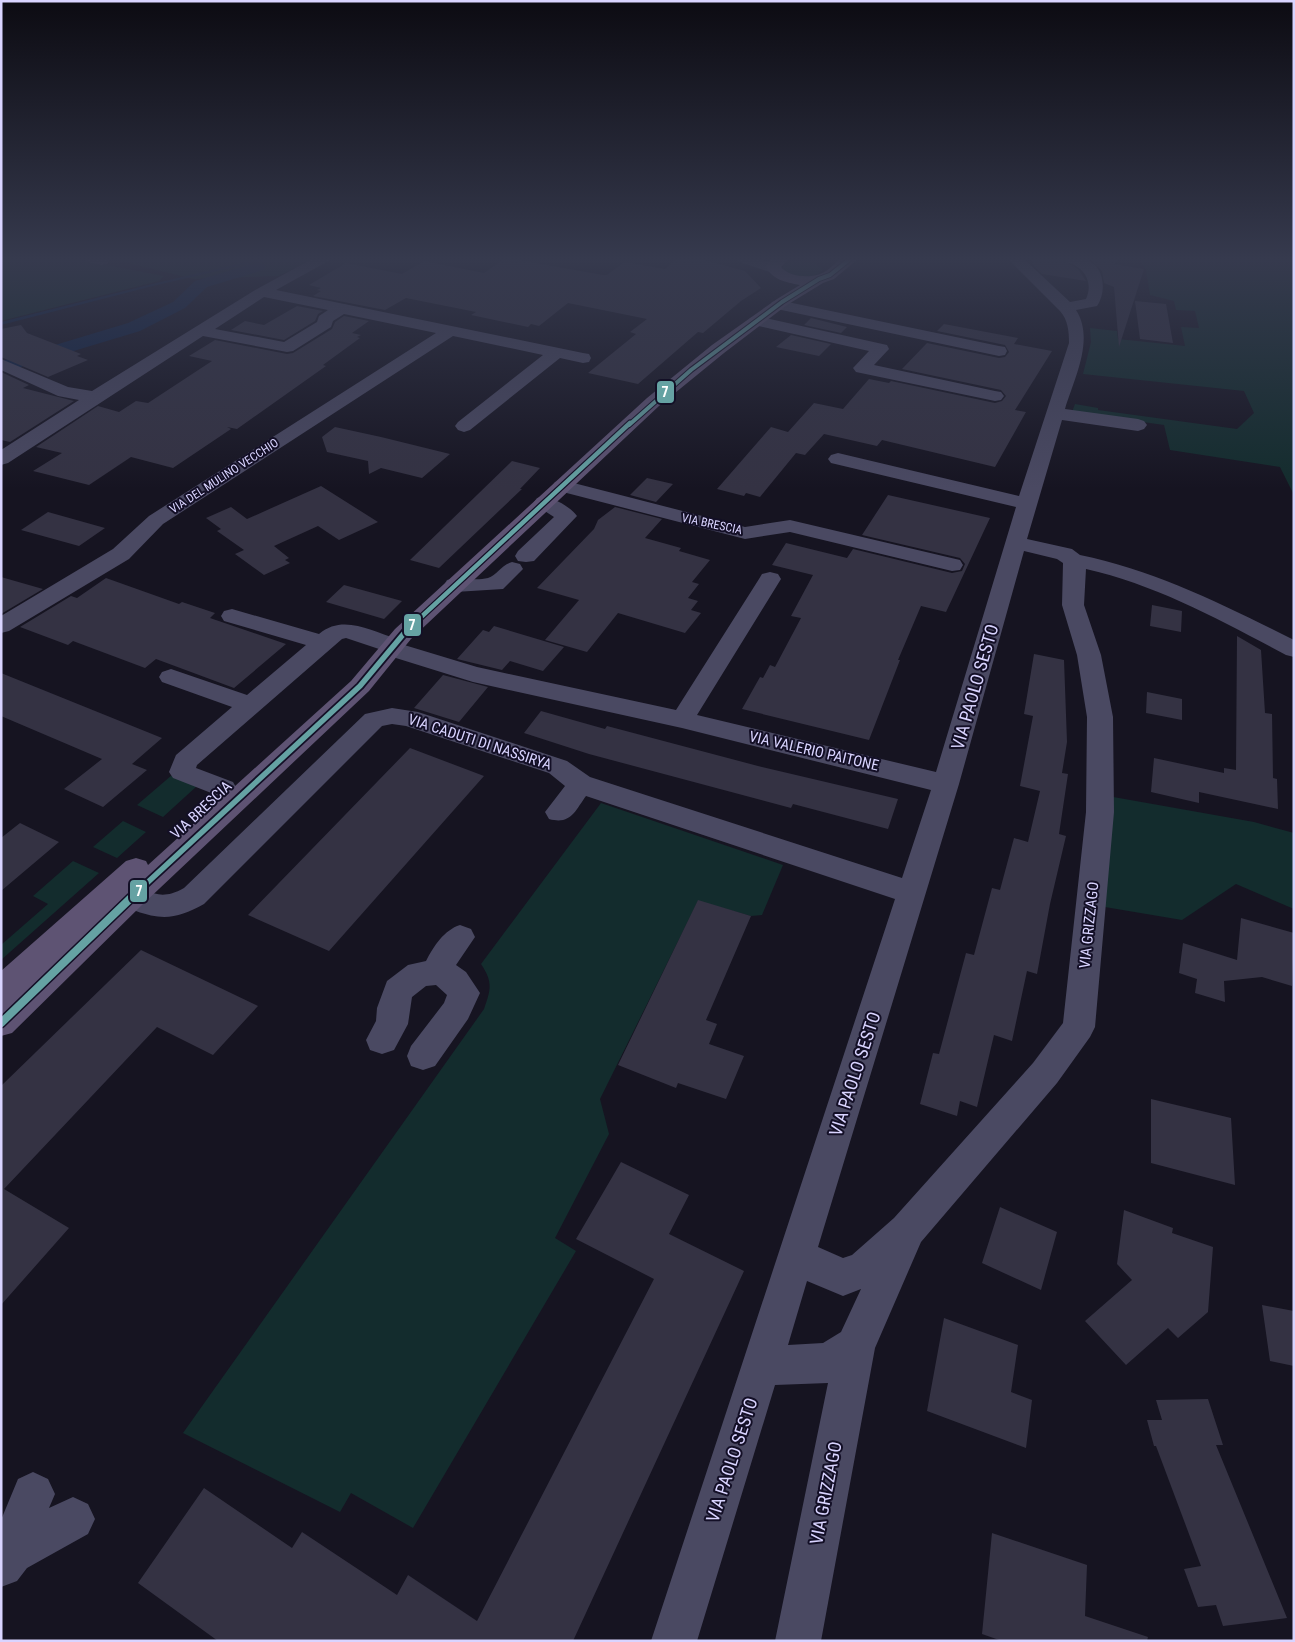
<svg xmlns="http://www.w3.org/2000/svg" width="1295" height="1642" font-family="'Roboto Condensed',sans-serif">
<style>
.green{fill:#132c2d}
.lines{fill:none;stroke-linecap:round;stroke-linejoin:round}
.stream{fill:#0d2144;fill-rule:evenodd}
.canal{fill:#0d2144;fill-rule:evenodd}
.building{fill:#343243}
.minor{fill:#4a4962;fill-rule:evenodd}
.major{fill:#5e5373;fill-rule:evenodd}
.bus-1-far3-casing{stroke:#130f26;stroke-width:6}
.bus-1-far2-casing{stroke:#130f26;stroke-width:7}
.bus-1-far1-casing{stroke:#130f26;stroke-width:9}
.bus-1-casing{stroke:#130f26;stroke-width:11}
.bus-1-far3{stroke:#65a2a3;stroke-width:4}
.bus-1-far2{stroke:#65a2a3;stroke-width:4.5}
.bus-1-far1{stroke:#65a2a3;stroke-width:5.5}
.bus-1{stroke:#65a2a3;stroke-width:8}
.labels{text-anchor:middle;stroke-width:4;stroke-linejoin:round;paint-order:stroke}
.far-street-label{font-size:12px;fill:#d9d4ff;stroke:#130f26}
.street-label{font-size:15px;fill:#d9d4ff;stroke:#130f26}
.near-street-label{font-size:18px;fill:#d9d4ff;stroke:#130f26}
.line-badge{stroke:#130f26;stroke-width:2}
.badge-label{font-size:14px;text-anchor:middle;font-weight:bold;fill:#fff}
</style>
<rect width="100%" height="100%" fill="#161421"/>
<!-- green -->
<path class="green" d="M 1,259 L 75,259 L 164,276 L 159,281 L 1,321 Z
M 111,259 L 314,259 L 278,276 L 194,279 Z
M 1140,259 L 1294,259 L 1294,495 L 1280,467 L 1170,450 L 1164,425 L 1072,412 L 1075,404 L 1098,408 L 1098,410 L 1237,429 L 1254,413 L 1244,391 L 1083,374 L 1091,342 L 1090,328 L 1117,331 L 1118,339 L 1185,346 L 1181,327 L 1199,328 L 1195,311 L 1176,310 L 1174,301 L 1150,295 L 1146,270 Z
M 797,261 L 815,263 L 823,270 C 814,280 791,278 782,268 L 786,263 Z
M 172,775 L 197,786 L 163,817 L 137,805 Z
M 1102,795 L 1254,822 L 1294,833 L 1294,909 L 1236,884 L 1182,920 L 1093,905 Z
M 601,803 L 783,865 L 762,915 L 751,916 L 698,901 L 600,1099 L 609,1134 L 555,1238 L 576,1251 L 413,1528 L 351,1493 L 340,1512 L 183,1433 L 484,1009 C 491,989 493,982 481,964 Z
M 123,821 L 146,832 L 117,858 L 93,847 Z
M 73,861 L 99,873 L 1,960 L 1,945 L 48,904 L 33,896 Z"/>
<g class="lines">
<!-- stream -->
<path class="stream" d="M 259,259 L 269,259 L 153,286 L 1,325 L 1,322 L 152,284 Z
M 283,259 L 288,259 L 288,261 L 284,262 Z"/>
<!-- canal -->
<path class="canal" d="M 258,262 L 263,264 L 266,267 L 263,270 L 207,287 L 185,308 L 140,331 L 14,369 L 8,370 L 1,368 L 2,361 L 128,323 L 173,302 L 195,281 Z"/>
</g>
<!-- building -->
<path class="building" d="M 504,259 L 513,259 L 603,275 L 607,275 L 624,262 L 665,269 L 676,259 L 701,259 L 745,271 L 761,288 L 741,301 L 703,333 L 698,332 L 638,384 L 588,373 L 636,334 L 630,332 L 647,319 L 568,303 L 539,326 L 531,324 L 528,327 L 471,315 L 476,312 L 406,298 L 385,310 L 313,296 L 321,291 L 317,290 L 321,288 L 309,285 L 346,263 L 402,274 L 424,261 L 484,273 Z
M 1032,259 L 1062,259 L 1078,269 L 1086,281 L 1042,274 L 1032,264 Z
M 1090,259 L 1119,259 L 1114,264 L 1144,269 L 1119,347 L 1114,287 L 1104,283 L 1102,271 Z
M 1135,301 L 1166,304 L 1173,343 L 1140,339 Z
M 297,306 L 323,311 L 318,314 L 315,321 L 284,340 L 231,330 L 245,321 L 264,325 Z
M 344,316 L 369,321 L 352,333 L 361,335 L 357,337 L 360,338 L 323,365 L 326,366 L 237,429 L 227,427 L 231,429 L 173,468 L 131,457 L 89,485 L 33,471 L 62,453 L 36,447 L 98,406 L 119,412 L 136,401 L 148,403 L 212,361 L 189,356 L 215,340 L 287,354 L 293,353 L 332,329 L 335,322 Z
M 811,318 L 847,327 L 841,333 L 804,325 Z
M 944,324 L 1018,338 L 1014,344 L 1052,351 L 1015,410 L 1026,412 L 995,467 L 882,440 L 877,446 L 824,434 L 805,455 L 796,453 L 760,497 L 746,493 L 744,496 L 717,489 L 771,427 L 788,432 L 814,403 L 843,409 L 869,379 L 889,383 L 891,381 L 995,403 L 1002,401 L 1006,396 L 1001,390 L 902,369 L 927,343 L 999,358 L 1005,357 L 1009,352 L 1005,345 L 937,331 Z
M 21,325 L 27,333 L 81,354 L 77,356 L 88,360 L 48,377 L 1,357 L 1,329 Z
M 791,335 L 831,344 L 819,356 L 776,347 Z
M 1,372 L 29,385 L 23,388 L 74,401 L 10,442 L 1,440 Z
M 335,427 L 381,437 L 450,454 L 422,478 L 381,468 L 369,474 L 368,461 L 327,452 L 322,437 Z
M 512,461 L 540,468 L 520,489 L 522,489 L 439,568 L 410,560 Z
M 647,478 L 673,484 L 656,502 L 630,495 Z
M 321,486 L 378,522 L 339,540 L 318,526 L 274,546 L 289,558 L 285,560 L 290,563 L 264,575 L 235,554 L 244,550 L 217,531 L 221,529 L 206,518 L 231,507 L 247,519 Z
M 888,495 L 990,518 L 946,612 L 921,606 L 898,660 L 900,660 L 869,740 L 742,709 L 760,677 L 763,678 L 770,665 L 775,667 L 801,618 L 791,616 L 813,575 L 772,565 L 786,543 L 847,558 L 853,549 L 952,573 L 962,571 L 965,564 L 960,558 L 862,535 Z
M 615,507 L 662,519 L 645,538 L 681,548 L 679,551 L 710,560 L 692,582 L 699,584 L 688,598 L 698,601 L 691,610 L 701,613 L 685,633 L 618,613 L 587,652 L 545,640 L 579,600 L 537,588 L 594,529 L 598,520 Z
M 48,512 L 105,528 L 79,546 L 21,530 Z
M 1,577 L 43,589 L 1,614 Z
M 106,578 L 179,604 L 182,602 L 215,613 L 210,618 L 286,644 L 234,688 L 156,659 L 145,668 L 73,641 L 68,645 L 20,627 L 71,596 L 77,598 Z
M 344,585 L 402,601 L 384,619 L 326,602 Z
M 1152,605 L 1182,611 L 1181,632 L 1150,626 Z
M 494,626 L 564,647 L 543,671 L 510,661 L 502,670 L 457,659 L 483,630 L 489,632 Z
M 1237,636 L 1261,650 L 1265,713 L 1272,714 L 1273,778 L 1277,779 L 1278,809 L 1199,792 L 1199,803 L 1151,792 L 1154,758 L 1224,773 L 1224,768 L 1236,770 Z
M 1034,654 L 1064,660 L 1067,742 L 1062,773 L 1068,774 L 1059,834 L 1066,836 L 1050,904 L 1037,974 L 1027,971 L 1012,1041 L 994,1035 L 977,1107 L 960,1101 L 957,1116 L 920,1104 L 933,1053 L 939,1054 L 966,953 L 974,955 L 992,888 L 1000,890 L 1014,838 L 1028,842 L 1040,791 L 1020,786 L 1033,716 L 1024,714 Z
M 1,673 L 162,738 L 132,764 L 147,770 L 103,807 L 64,789 L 102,759 L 1,716 Z
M 443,675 L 488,687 L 459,722 L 414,708 Z
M 1147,692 L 1182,699 L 1182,720 L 1146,713 Z
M 541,711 L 605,729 L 607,726 L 758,766 L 898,799 L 888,829 L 793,804 L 791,808 L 589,754 L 524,733 Z
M 410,748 L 484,776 L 329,951 L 248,915 Z
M 20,823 L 59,842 L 1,891 L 1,838 Z
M 698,900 L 751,916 L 706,1020 L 717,1024 L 709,1044 L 744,1056 L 726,1099 L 678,1083 L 676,1088 L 618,1065 Z
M 1241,918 L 1294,933 L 1292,986 L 1262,977 L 1224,981 L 1225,1002 L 1195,993 L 1197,979 L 1179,973 L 1183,943 L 1237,960 Z
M 141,950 L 258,1006 L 213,1055 L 157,1027 L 4,1189 L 69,1228 L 1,1305 L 1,1086 Z
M 1151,1099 L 1231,1118 L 1235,1185 L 1151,1163 Z
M 621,1162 L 689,1195 L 669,1234 L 744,1271 L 573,1641 L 218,1641 L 138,1583 L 204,1488 L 292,1548 L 302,1532 L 397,1595 L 408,1575 L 477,1621 L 654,1279 L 576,1239 Z
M 1000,1207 L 1057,1232 L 1041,1290 L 982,1263 Z
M 1124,1210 L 1173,1228 L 1172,1233 L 1213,1247 L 1208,1312 L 1178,1338 L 1168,1328 L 1126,1365 L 1085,1321 L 1132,1280 L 1117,1264 Z
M 1262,1305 L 1294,1311 L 1294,1366 L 1270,1361 Z
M 944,1318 L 1018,1345 L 1011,1392 L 1032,1400 L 1026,1448 L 927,1411 Z
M 1208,1399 L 1223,1445 L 1216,1445 L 1287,1618 L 1223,1626 L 1216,1605 L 1198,1607 L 1184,1569 L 1201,1566 L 1156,1446 L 1154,1446 L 1147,1420 L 1162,1420 L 1156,1400 Z
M 992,1533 L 1087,1565 L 1085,1616 L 1148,1637 L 1147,1641 L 1002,1641 L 982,1634 Z"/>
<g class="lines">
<!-- minor -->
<path class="minor" d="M 85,259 L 108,259 L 109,261 L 107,264 L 102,265 L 87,262 Z
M 312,259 L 332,259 L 276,290 L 583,353 L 589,354 L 591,358 L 589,362 L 583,363 L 560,358 L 470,430 L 464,432 L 458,430 L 455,426 L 458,422 L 543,355 L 453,336 L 163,524 L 129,559 L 9,631 L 1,633 L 1,616 L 113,549 L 149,516 L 436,333 L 344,314 L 333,321 L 331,327 L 293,351 L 287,352 L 203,336 L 8,463 L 1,465 L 1,450 L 79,400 L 58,396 L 1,370 L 1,359 L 68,387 L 92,391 L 257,289 ZM 264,297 L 328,310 L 319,316 L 317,322 L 284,342 L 215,329 Z
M 737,259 C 750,259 771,258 780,269 L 778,272 L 773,273 L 739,262 Z
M 1008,259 L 1024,259 L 1070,302 L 1086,299 C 1092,286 1088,272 1074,265 C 1070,263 1067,263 1064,259 C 1070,259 1078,258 1084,259 C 1105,264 1107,292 1097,306 L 1076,310 C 1095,339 1074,379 1065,409 L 1138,419 L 1144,421 L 1147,425 L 1144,429 L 1138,431 L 1062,420 L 1027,539 L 1072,549 L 1080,555 C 1157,571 1224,605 1294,640 L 1294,657 L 1286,655 C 1222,621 1157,585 1086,569 L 1084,605 L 1101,655 L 1113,717 L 1114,812 L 1095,1027 L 1090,1037 L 1057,1083 L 921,1242 L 875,1348 L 821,1641 L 775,1641 L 828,1383 L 775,1385 L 697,1641 L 651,1641 L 895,899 L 586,796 C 575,811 571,825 549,819 L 545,812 L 565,786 L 549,773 L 406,726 L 392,724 L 382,726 L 204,904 C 179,918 163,921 136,911 C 127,907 122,906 117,897 L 122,889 C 148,881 152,906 184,888 L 365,714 L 392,708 L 418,712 L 567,761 L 590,777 L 902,878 L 931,790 L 682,728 L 473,682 L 383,654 L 379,649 L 346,638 L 342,639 L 197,765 L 196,768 L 233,782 L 237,789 L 233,796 L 224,798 L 173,778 L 169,772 L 176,755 L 232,707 L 162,682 L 159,677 L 162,672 L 171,669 L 247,695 L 306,645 L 224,621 L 221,616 L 224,611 L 232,609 L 319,634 C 343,614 371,631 397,639 L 401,644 L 477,667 L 676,710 L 759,579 L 762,574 L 770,572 L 778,574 L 781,579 L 697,715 L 936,772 L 1016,507 L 831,463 L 828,459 L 831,455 L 838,453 L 1019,496 L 1069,343 C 1069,331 1068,320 1060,311 ZM 1024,551 L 1057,559 L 1063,563 L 1062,605 L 1077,655 L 1087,717 L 1086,812 L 1063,1023 L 1033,1063 L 894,1218 L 852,1255 L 843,1258 L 818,1247 L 959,784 ZM 807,1281 L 843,1296 L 861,1289 L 841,1332 L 823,1343 L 788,1345 Z
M 778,300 L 999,346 L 1005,347 L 1007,351 L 1005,355 L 999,356 L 772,308 L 770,305 L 772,302 Z
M 756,316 L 887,345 L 889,349 L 874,365 L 995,391 L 1001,392 L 1004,396 L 1001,400 L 995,401 L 856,372 L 853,368 L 869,351 L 750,324 L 748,321 L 750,318 Z
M 562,480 L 745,527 L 790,520 L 960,560 L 963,565 L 960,570 L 952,571 L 790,532 L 745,539 L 555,490 L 552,486 L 555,482 Z
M 544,496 C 555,499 571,507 577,516 L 534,561 L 526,562 L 518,561 L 515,556 L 518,551 L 554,517 L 537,506 L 534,502 L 537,498 Z
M 512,562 L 520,564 L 523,569 L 503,589 L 455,592 L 447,590 L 444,585 L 447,580 C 460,577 476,581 488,578 C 497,575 501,565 512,562 Z
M 460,925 L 471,929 L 475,937 L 456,965 L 466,972 L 480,993 L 468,1019 L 435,1066 L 423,1070 L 411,1066 L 407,1056 L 411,1046 L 444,1003 L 447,995 L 436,985 L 426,986 L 412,997 L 408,1024 L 394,1050 L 382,1054 L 370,1050 L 366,1040 L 376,1021 L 377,1008 L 387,981 L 408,965 L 426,961 C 434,946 444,930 460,925 Z
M 33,1472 L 48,1479 L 55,1494 L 49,1508 L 73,1497 L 88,1504 L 95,1519 L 88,1534 L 27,1568 L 17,1581 L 1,1587 L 1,1520 L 18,1479 Z"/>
<!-- major -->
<path class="major" d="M 772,259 L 789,259 L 781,267 C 790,278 814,279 826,271 C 831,268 836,261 842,259 C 847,259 853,259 858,259 L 834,279 L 823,283 L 787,305 L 724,353 L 659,406 L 411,639 L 369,691 L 142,905 L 12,1033 L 1,1036 L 1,971 L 126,861 L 136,858 L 146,861 L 148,865 L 351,681 L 395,629 L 647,398 L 712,345 L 777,299 L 800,285 C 785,282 772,280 766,266 Z"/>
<!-- bus-1-far3 casing -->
<g class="bus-1-far3-casing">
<path id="bus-1-far3" d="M 629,425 L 691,370 L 782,302 L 819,279 L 830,275 L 850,259"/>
</g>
<!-- bus-1-far2 casing -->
<g class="bus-1-far2-casing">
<path id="bus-1-far2" d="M 405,632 L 630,423"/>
</g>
<!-- bus-1-far1 casing -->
<g class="bus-1-far1-casing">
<path id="bus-1-far1" d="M 135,894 L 360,686 L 406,631"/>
</g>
<!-- bus-1 casing -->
<g class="bus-1-casing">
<path id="bus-1" d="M 1,1023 L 136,893"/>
</g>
<!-- bus-1-far3 -->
<use href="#bus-1-far3" class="bus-1-far3"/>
<!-- bus-1-far2 -->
<use href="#bus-1-far2" class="bus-1-far2"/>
<!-- bus-1-far1 -->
<use href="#bus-1-far1" class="bus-1-far1"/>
<!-- bus-1 -->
<use href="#bus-1" class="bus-1"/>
</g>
<!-- sky -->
<linearGradient id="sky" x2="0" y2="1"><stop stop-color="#0c0b12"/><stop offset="0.53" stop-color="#363a4e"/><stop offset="1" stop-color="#363a4e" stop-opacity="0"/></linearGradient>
<rect width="1295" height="489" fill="url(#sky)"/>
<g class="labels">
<!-- far-street labels -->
<g class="far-street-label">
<text transform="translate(224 476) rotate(-33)" y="4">VIA DEL MULINO VECCHIO</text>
<text transform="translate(712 524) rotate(12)" y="4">VIA BRESCIA</text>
</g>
<!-- street labels -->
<g class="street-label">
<text transform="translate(480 742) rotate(18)" y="5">VIA CADUTI DI NASSIRYA</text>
<text transform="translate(814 751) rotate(13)" y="5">VIA VALERIO PAITONE</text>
<text transform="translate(201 810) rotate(-43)" y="5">VIA BRESCIA</text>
<text transform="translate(1089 925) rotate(-84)" y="5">VIA GRIZZAGO</text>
</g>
<!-- near-street labels -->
<g class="near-street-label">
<text transform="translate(975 687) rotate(-74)" y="6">VIA PAOLO SESTO</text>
<text transform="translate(855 1074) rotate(-72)" y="6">VIA PAOLO SESTO</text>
<text transform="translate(732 1460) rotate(-72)" y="6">VIA PAOLO SESTO</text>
<text transform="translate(826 1493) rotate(-79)" y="6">VIA GRIZZAGO</text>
</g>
</g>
<g class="line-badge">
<rect x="656" y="380" width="19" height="24" rx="5" fill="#65a2a3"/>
<rect x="403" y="613" width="19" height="24" rx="5" fill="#65a2a3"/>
<rect x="129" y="879" width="19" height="24" rx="5" fill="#65a2a3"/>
</g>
<g class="badge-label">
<text x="665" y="397">7</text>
<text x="412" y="630">7</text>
<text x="139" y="896">7</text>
</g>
<!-- border -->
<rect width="1295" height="1642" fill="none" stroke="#d9d4ff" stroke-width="5"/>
</svg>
